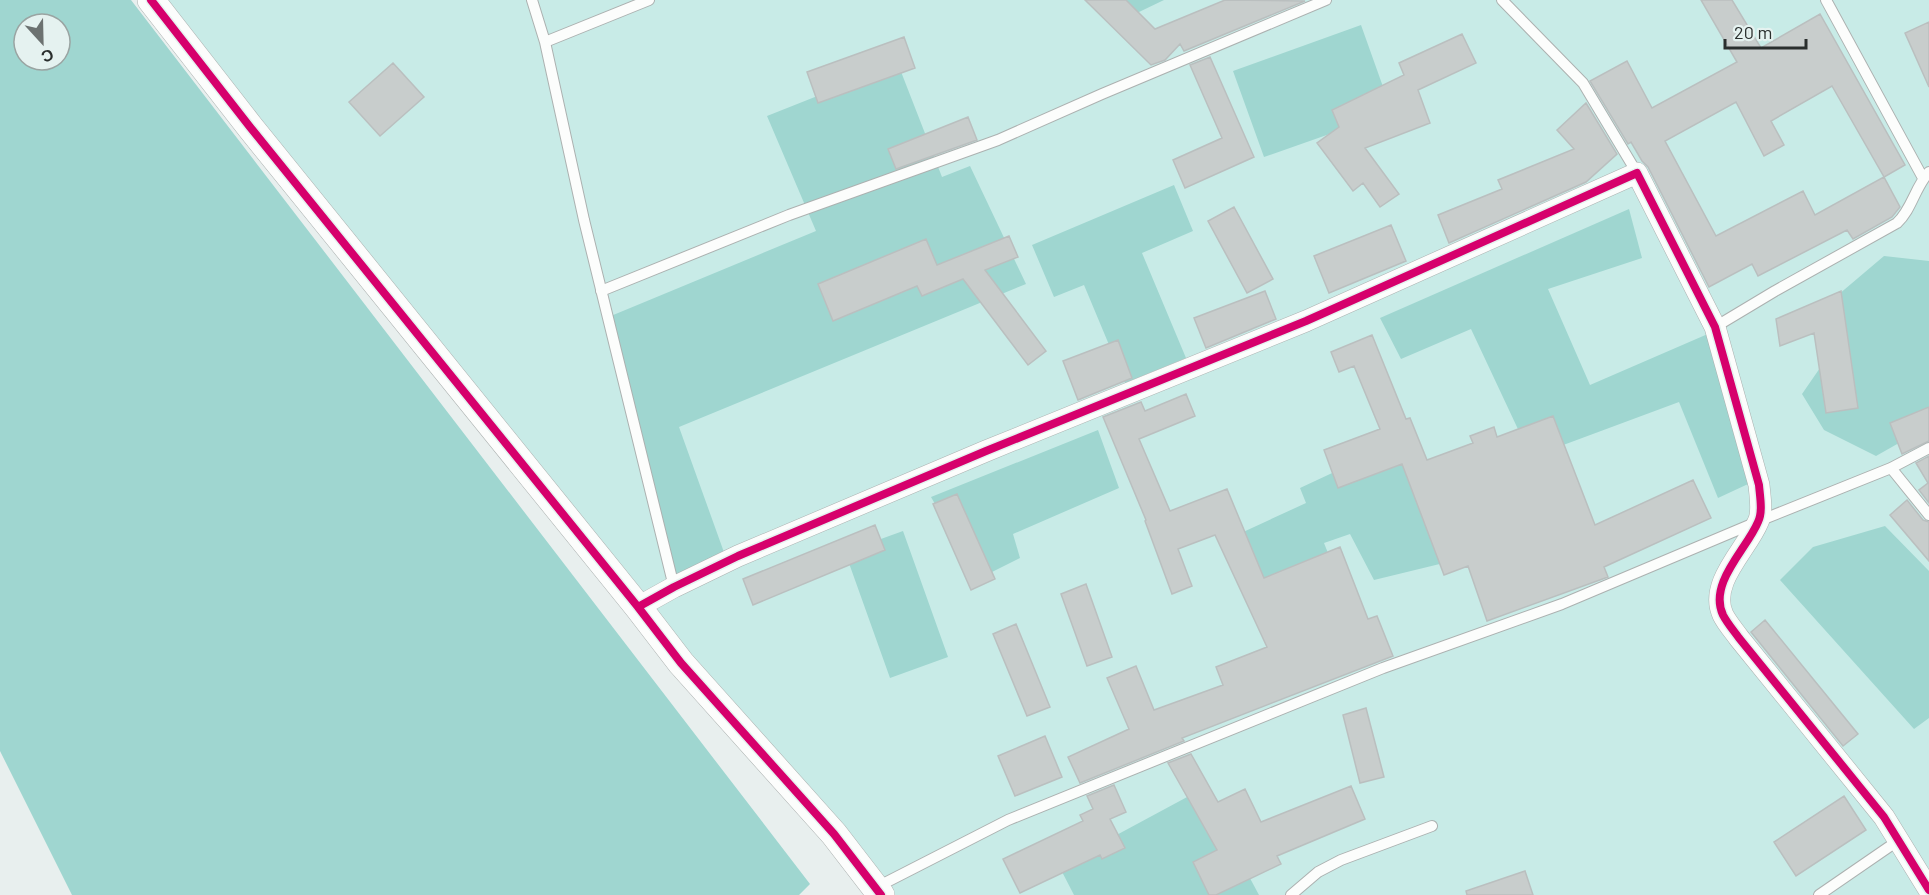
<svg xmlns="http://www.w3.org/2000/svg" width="1929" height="895" font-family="Barlow,sans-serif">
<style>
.green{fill:#c8ebe7}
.forest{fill:#9fd6d0;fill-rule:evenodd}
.building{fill:#c8cdcc;stroke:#babfbf;stroke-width:1.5;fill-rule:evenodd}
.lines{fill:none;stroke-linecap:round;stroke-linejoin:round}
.service-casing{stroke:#acb1b0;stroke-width:12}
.minor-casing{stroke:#acb1b0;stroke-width:22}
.tertiary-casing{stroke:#acb1b0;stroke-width:28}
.service{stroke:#fcfdfc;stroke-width:10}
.minor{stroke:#fcfdfc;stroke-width:21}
.tertiary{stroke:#fcfdfc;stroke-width:27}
.cycleway-casing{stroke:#e5f2f0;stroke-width:11}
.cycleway{stroke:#d6006c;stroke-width:8}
</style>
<rect width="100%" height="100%" fill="#e8efee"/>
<!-- green -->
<path class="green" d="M 156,0 L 1929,0 L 1929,895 L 879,895 Z"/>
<!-- forest -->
<path class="forest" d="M 0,0 L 131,0 L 810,884 L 799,895 L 72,895 L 0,751 ZM 24,24 L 60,24 L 60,60 L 24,60 Z
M 1102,0 L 1164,0 L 1112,25 Z
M 1361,25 L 1392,112 L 1264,157 L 1233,71 Z
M 898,64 L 942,177 L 970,166 L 1026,284 L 679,427 L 730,569 L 679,589 L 606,318 L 816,231 L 767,116 Z
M 1174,185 L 1193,231 L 1142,253 L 1186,358 L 1125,383 L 1084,285 L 1054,297 L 1032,245 Z
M 1629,209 L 1642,258 L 1548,289 L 1590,385 L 1717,330 L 1761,478 L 1718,498 L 1679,402 L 1531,457 L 1471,329 L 1401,359 L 1380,318 Z
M 1884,256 L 1929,261 L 1929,426 L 1876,456 L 1824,430 L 1802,394 L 1831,352 L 1825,306 Z
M 1098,430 L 1119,488 L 1013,534 L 1020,558 L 978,579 L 931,497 Z
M 1403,440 L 1452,561 L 1374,580 L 1350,534 L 1324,543 L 1343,591 L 1269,622 L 1228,539 L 1306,503 L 1300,488 Z
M 1885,526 L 1929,571 L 1929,718 L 1914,729 L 1780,580 L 1813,547 Z
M 903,531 L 948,657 L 890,678 L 845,552 Z
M 1202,789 L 1259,895 L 1074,895 L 1059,866 Z"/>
<!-- building -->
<path class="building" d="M 1085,0 L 1126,0 L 1155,29 L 1225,0 L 1305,1 L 1184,51 L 1180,44 L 1165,60 L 1151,65 Z
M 1701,0 L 1732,0 L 1761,48 L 1820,14 L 1905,165 L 1884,177 L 1900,207 L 1892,217 L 1853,239 L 1847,230 L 1758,276 L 1752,264 L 1709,287 L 1648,167 L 1642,161 L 1631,142 L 1628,144 L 1590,81 L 1627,61 L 1652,108 L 1737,62 ZM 1832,86 L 1884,177 L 1815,215 L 1803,191 L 1716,236 L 1665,141 L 1736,102 L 1764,156 L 1784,145 L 1771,121 Z
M 1929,22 L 1929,87 L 1905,33 Z
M 1462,34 L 1476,63 L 1418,90 L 1430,123 L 1365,148 L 1399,194 L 1380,207 L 1363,183 L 1353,191 L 1317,143 L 1339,127 L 1332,110 L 1404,75 L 1399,63 Z
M 904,37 L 915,68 L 818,103 L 807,72 Z
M 1210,57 L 1254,157 L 1185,188 L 1173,160 L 1222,138 L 1190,65 Z
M 393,63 L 424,97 L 380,136 L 349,102 Z
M 1586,103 L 1617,154 L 1586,182 L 1449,243 L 1438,215 L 1502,189 L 1498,180 L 1574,149 L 1557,130 Z
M 968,117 L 977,140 L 896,169 L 888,149 Z
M 1234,207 L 1273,279 L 1247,293 L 1208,221 Z
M 1391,225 L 1406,261 L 1329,293 L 1314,256 Z
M 1009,236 L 1018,257 L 985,270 L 1046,351 L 1028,365 L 963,279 L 922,296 L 917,286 L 833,321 L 818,284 L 926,239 L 937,265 Z
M 1265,291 L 1276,319 L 1206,348 L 1194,318 Z
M 1841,291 L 1858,408 L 1826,413 L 1814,333 L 1780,346 L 1776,319 Z
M 1372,335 L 1406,419 L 1410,418 L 1427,460 L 1473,443 L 1470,436 L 1494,427 L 1497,437 L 1553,416 L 1595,525 L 1693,480 L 1711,518 L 1604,567 L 1608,577 L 1487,621 L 1468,566 L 1444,575 L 1402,464 L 1338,488 L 1324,450 L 1380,429 L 1354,366 L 1339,372 L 1331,352 Z
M 1118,340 L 1132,378 L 1078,400 L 1063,361 Z
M 1186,394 L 1195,416 L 1139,439 L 1170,511 L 1227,489 L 1264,578 L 1340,547 L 1368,619 L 1377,616 L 1393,656 L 1182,738 L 1184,741 L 1080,783 L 1068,757 L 1129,729 L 1107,678 L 1136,666 L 1154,710 L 1223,685 L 1216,667 L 1267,647 L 1215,535 L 1178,549 L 1192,586 L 1172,594 L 1145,521 L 1146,520 L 1103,417 L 1141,402 L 1145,411 Z
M 1929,407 L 1929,441 L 1902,454 L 1890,423 Z
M 1929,456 L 1929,503 L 1919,490 L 1928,483 L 1916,463 Z
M 957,494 L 995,579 L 971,590 L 933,504 Z
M 1907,500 L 1923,520 L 1929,522 L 1929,561 L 1890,515 Z
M 875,525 L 885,550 L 753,605 L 743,579 Z
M 1086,584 L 1112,657 L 1087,666 L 1061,594 Z
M 1765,620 L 1858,734 L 1843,746 L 1751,632 Z
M 1016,624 L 1050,707 L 1027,716 L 993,634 Z
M 1366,708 L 1384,777 L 1360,783 L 1343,715 Z
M 1045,736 L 1062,777 L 1015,796 L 998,756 Z
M 1191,754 L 1218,802 L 1245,789 L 1261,822 L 1351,786 L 1365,819 L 1277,856 L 1281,864 L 1216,895 L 1209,895 L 1193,862 L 1217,850 L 1168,763 Z
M 1114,785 L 1126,812 L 1110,819 L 1125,848 L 1102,859 L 1100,855 L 1020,893 L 1003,859 L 1083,821 L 1080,815 L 1093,809 L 1087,796 Z
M 1844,796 L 1866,830 L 1796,876 L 1774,842 Z
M 1525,871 L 1533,895 L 1467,895 L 1466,891 Z"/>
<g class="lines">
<!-- service casing -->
<g class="service-casing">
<path id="service" d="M 532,0 L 545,42 L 584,220 L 674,587
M 1502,0 L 1583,83 L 1637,173
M 1826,0 L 1923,178
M 545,42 L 649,0
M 601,291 L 789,215 L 998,140 L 1102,94 L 1326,0
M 1715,327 L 1775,291 L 1897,223 C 1912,209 1915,187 1929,172
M 1891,468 L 1929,515
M 875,888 L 1008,820 L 1383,668 L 1562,604 L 1759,521 L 1891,468 L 1929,448
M 1291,895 L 1318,872 L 1341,860 L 1432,826
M 1819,895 L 1899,840"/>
</g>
<!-- minor casing -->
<g class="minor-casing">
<path id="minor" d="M 638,607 L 674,587 L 738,556 L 986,451 L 1306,321 L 1637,173 L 1715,327 L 1759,485 C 1760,497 1763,512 1758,522 C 1747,549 1708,583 1723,615 C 1727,623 1734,631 1739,638 L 1884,817 L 1929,890"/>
</g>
<!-- tertiary casing -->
<g class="tertiary-casing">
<path id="tertiary" d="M 151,0 L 250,127 L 638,607 L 681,663 L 834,834 L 881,895"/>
</g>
<!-- service -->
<use href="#service" class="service"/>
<!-- minor -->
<use href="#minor" class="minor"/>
<!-- tertiary -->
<use href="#tertiary" class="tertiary"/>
<!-- cycleway casing -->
<g class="cycleway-casing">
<path id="cycleway" d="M 151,0 L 250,127 L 638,607 L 681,663 L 834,834 L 881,895
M 638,607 L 674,587 L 738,556 L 986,451 L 1306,321 L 1637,173 L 1715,327 L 1759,485 C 1760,497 1763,512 1758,522 C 1747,549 1708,583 1723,615 C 1727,623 1734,631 1739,638 L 1884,817 L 1929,890"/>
</g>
<!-- cycleway -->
<use href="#cycleway" class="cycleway"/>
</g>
<!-- north arrow -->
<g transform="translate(42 42) rotate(158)"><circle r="28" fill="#e5f2f0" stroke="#9aa4a2" stroke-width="1.5"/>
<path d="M0-4.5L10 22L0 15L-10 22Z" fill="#6c7271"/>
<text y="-9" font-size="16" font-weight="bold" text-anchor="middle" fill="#2a2f2e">С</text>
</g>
<!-- scale -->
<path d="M1725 39v9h81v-9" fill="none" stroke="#2a2f2e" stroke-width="3"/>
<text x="1734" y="39" font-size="18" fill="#2a2f2e" stroke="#e5f2f0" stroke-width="4.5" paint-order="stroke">20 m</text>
</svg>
